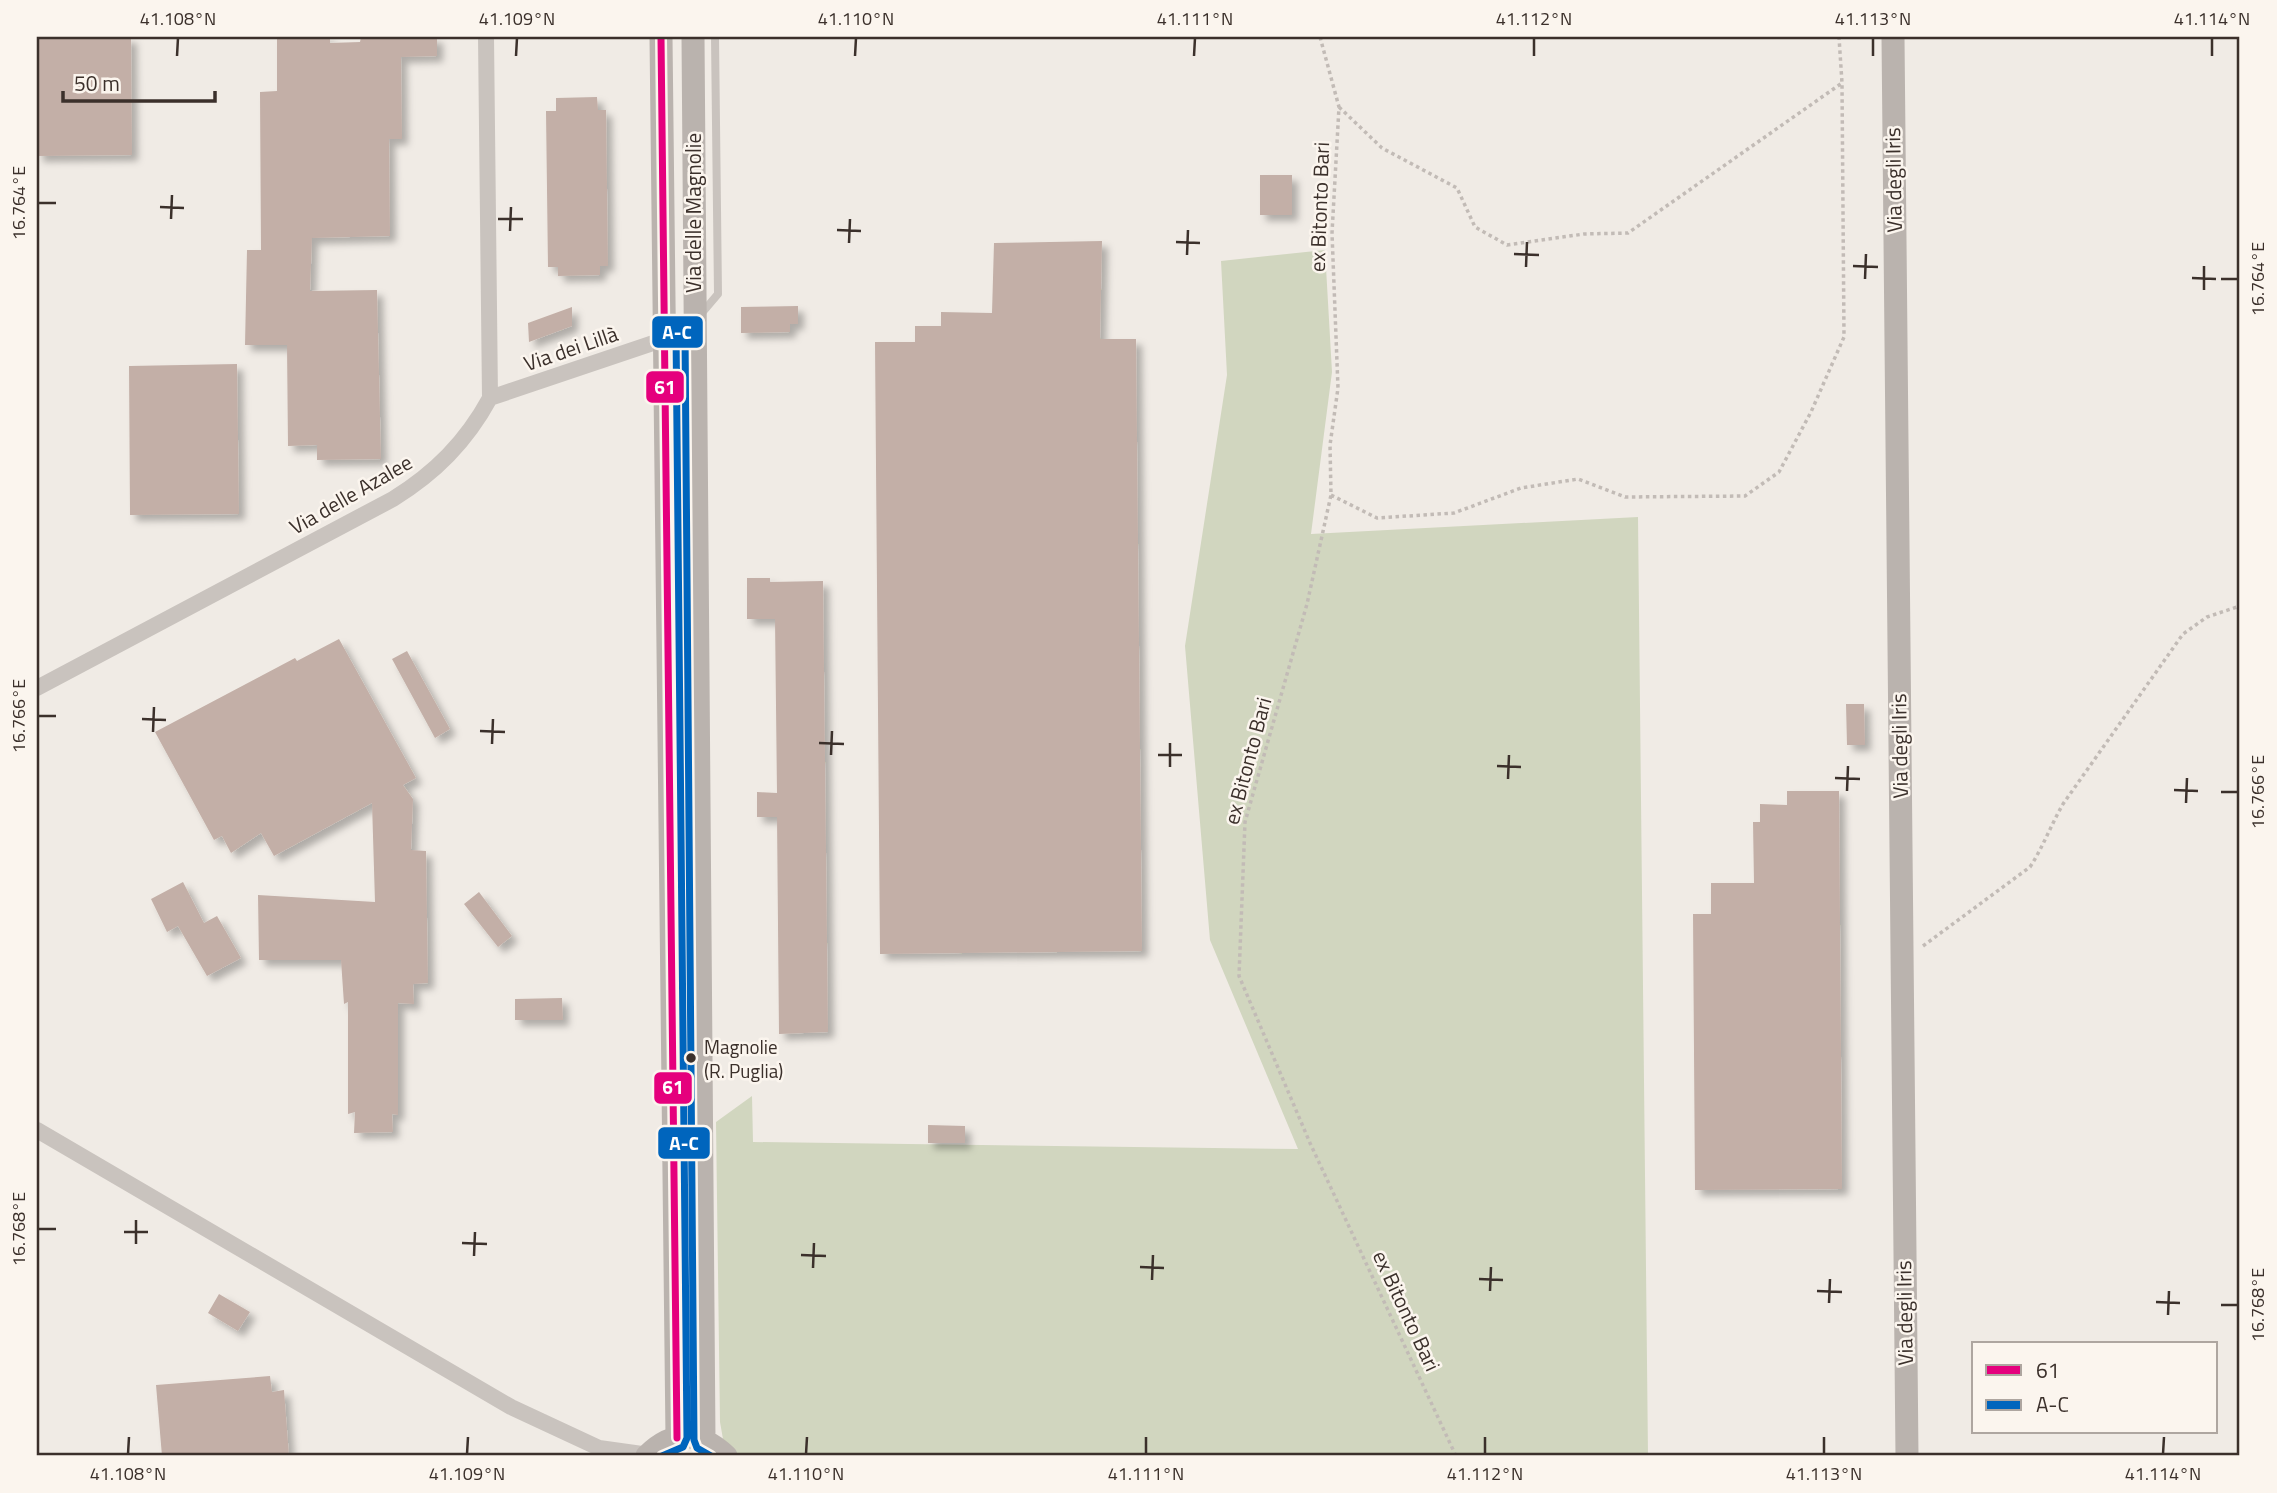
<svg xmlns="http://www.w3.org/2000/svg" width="2277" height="1493" font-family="'Titillium Web',sans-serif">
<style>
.green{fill:#d1d6bf}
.building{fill:#c3afa7;filter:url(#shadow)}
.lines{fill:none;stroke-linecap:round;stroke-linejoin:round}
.path{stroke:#c2bbb6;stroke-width:3.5;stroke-dasharray:3.5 3.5;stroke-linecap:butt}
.lane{stroke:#c9c3be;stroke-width:8}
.street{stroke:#c9c3be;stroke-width:16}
.secondary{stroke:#bab3ae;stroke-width:23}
.bus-1-casing{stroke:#fbf5ee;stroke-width:12}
.bus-2-casing{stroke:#fbf5ee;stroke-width:12}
.bus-1{stroke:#e5007d;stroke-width:7}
.bus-2{stroke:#0065bd;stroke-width:7}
.ticks{fill:none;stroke:#3b302b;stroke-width:2.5}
.bus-dot{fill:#3b302b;stroke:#fbf5ee;stroke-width:2.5}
.labels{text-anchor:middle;stroke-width:5;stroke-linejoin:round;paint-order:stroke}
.bus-label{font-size:19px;fill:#3b302b;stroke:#fbf5ee;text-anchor:start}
.street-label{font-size:21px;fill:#3b302b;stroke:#fbf5ee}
.line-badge{stroke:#fbf5ee;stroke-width:2.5}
.badge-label{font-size:19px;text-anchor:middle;font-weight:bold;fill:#fff}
.neatline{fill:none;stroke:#3b302b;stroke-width:2.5}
.ticks-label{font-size:18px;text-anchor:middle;fill:#3b302b}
</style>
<defs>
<filter id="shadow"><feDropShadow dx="6" dy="6" stdDeviation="3.5" flood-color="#0004"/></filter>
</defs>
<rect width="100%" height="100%" fill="#f0ebe5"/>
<!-- green -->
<path class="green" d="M 1325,250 L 1332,372 L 1311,534 L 1638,517 L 1648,1456 L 739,1456 L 723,1439 L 720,1422 L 716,1122 L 752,1096 L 753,1142 L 1298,1149 L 1210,940 L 1185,646 L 1227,375 L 1221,261 Z"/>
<!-- building -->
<path class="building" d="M 37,37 L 131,37 L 132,155 L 37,156 Z
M 277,37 L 330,37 L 330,43 L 360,42 L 361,37 L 437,37 L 437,56 L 401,57 L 402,139 L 389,139 L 390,236 L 312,238 L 310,291 L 377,290 L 381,459 L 317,460 L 317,445 L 288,446 L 287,345 L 245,345 L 247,250 L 261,250 L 260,92 L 277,91 Z
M 597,97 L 598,110 L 606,110 L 608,266 L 600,266 L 600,275 L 558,276 L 558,267 L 548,267 L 546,111 L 556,111 L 556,98 Z
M 1260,175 L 1292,175 L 1292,215 L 1260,215 Z
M 1102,241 L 1100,339 L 1136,339 L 1142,951 L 880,954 L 875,342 L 915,342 L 915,326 L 941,326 L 941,312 L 992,313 L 994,243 Z
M 798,306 L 798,324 L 790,324 L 790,332 L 741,333 L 741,307 Z
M 572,307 L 572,326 L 529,342 L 528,323 Z
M 237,364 L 239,514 L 130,515 L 129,366 Z
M 747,578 L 770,578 L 770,582 L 823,581 L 828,1032 L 779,1034 L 777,817 L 757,817 L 757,792 L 777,793 L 775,619 L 747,619 Z
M 339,639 L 416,778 L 403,785 L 413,799 L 411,850 L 426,851 L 428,983 L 413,984 L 414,1004 L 398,1003 L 398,1115 L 392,1114 L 393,1132 L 354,1133 L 355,1112 L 348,1114 L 348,1002 L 344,1004 L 341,960 L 259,960 L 258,895 L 375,902 L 372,803 L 274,856 L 261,833 L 231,853 L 222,836 L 214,840 L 155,732 L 295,658 L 297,661 Z
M 407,651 L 450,729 L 435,738 L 392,659 Z
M 1846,704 L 1864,704 L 1865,745 L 1847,745 Z
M 1787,791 L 1839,791 L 1842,1189 L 1695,1190 L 1693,914 L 1711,914 L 1711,883 L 1754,883 L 1753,822 L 1760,822 L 1760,804 L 1787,805 Z
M 183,882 L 204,923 L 217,916 L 241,958 L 207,976 L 178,926 L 167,932 L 151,899 Z
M 479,892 L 512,936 L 498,947 L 464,904 Z
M 562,998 L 563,1020 L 515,1020 L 515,999 Z
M 928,1125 L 965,1126 L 965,1143 L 928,1143 Z
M 219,1294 L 250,1312 L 238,1331 L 208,1313 Z
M 270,1376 L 272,1392 L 284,1390 L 289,1456 L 162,1456 L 156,1385 Z"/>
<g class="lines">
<!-- path -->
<path class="path" d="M 1320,37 L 1339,107 L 1332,233 L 1338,388 L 1330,445 L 1331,495 L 1307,604 L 1245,822 L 1239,976 L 1310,1143 L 1456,1456
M 1339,107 L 1382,148 L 1457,188 L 1475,227 L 1507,245 L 1584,234 L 1628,233 L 1842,83
M 1331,495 L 1377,518 L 1454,513 L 1521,488 L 1578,479 L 1625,497 L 1745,496 L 1779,472 L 1811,412 L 1844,337 L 1842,83 L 1839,37
M 1923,946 L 2030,867 C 2043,847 2051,825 2063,804 L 2183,634 L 2207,617 L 2240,606"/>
<!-- lane -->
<path class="lane" d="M 701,314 L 718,294 L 715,37"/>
<!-- street -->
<path class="street" d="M 490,398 L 665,339
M 37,688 L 393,499 C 435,473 466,442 490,398 L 486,37
M 37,1130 L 511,1407 L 599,1448 L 649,1455"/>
<!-- secondary -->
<path class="secondary" d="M 661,37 L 677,1438
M 693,37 L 704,1440
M 1893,37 L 1907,1456
M 647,1456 C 673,1430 700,1431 726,1456"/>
<!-- bus-1 casing -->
<g class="bus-1-casing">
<path id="bus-1" d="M 661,37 L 677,1438"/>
</g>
<!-- bus-2 casing -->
<g class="bus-2-casing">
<path id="bus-2" d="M 662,1456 L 683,1447 L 687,1438 L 676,332 L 685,332 L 694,1440 L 697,1448 L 711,1456"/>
</g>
<!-- bus-1 -->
<use href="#bus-1" class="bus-1"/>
<!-- bus-2 -->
<use href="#bus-2" class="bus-2"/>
</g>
<!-- ticks -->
<path class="ticks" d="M 177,56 L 178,38M 516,56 L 517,38M 855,56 L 856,38M 1194,56 L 1195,38M 1534,56 L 1534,38M 1873,56 L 1873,38M 2212,56 L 2212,38M 38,203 L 56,203M 160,207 L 184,208M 171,219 L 172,195M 498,219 L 523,219M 837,230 L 861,231M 510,231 L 511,207M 1176,242 L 1200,243M 849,243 L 850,219M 1514,254 L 1539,255M 1187,255 L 1188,230M 1853,266 L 1878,267M 1526,267 L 1527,242M 2192,278 L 2216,279M 1865,279 L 1866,254M 2221,279 L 2238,279M 2204,290 L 2204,266M 38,716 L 56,716M 142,719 L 166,720M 480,731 L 505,732M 153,732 L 154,707M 819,743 L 844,744M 492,744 L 493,719M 831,755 L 832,731M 1158,755 L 1182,755M 1497,766 L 1521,767M 1170,767 L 1170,743M 1835,778 L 1860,779M 1508,779 L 1509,755M 2174,790 L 2198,791M 1847,791 L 1848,766M 2221,792 L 2238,792M 2186,803 L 2187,778M 38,1229 L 56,1229M 124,1232 L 148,1232M 462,1243 L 487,1244M 136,1244 L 136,1220M 801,1255 L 826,1256M 474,1256 L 475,1232M 1140,1267 L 1164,1268M 813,1268 L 814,1243M 1479,1279 L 1503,1280M 1152,1280 L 1153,1255M 1490,1291 L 1491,1267M 1817,1291 L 1842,1292M 2156,1302 L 2180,1303M 1829,1303 L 1830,1279M 2221,1305 L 2238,1305M 2168,1315 L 2169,1291M 128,1454 L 129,1437M 467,1454 L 468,1437M 806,1454 L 807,1437M 1146,1454 L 1146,1437M 1485,1454 L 1485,1437M 1824,1454 L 1824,1437M 2163,1454 L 2164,1437"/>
<!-- markers -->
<circle class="bus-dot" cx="691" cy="1058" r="6"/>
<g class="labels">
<!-- bus labels -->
<g class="bus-label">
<text x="704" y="1054">Magnolie<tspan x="704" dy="24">(R. Puglia)</tspan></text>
</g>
<!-- street labels -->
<g class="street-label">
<text transform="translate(1894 180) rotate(-91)" y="7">Via degli Iris</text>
<text transform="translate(1320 207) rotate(-88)" y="7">ex Bitonto Bari</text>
<text transform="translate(694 213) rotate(-90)" y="7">Via delle Magnolie</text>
<text transform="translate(571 349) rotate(-19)" y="7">Via dei Lillà</text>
<text transform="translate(351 495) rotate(-30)" y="7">Via delle Azalee</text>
<text transform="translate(1900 746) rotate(-91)" y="7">Via degli Iris</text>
<text transform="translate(1248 761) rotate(-75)" y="7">ex Bitonto Bari</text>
<text transform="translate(1406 1311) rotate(65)" y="7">ex Bitonto Bari</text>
<text transform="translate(1905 1313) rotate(-91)" y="7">Via degli Iris</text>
</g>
</g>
<g class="line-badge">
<rect x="651" y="315" width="53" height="34" rx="7" fill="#0065bd"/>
<rect x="645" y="370" width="40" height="34" rx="7" fill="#e5007d"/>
<rect x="653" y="1071" width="40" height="34" rx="7" fill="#e5007d"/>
<rect x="657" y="1126" width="54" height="34" rx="7" fill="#0065bd"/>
</g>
<g class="badge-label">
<text x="677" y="339">A-C</text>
<text x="665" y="394">61</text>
<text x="673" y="1094">61</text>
<text x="684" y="1150">A-C</text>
</g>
<!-- border -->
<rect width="2277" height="1493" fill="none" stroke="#fbf5ee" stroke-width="77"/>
<!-- legend -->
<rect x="1972" y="1342" width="245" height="91" fill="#fbf5ee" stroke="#aea6a0" stroke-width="2"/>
<rect x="1986" y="1365" width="35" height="10" fill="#e5007d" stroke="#aea6a0" stroke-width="2"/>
<text x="2036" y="1378" font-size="21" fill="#3b302b">61</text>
<rect x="1986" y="1400" width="35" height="10" fill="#0065bd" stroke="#aea6a0" stroke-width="2"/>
<text x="2036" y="1412" font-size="21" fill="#3b302b">A-C</text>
<!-- scale -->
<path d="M63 91v10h152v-10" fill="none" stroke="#3b302b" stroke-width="3.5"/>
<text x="74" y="91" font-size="21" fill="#3b302b" stroke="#fbf5ee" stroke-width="5" paint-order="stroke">50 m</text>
<rect x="38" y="38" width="2200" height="1416" class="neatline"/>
<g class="ticks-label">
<text x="178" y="25">41.108°N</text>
<text x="517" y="25">41.109°N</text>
<text x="856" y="25">41.110°N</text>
<text x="1195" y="25">41.111°N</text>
<text x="1534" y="25">41.112°N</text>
<text x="1873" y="25">41.113°N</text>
<text x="2212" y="25">41.114°N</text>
<text transform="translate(19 203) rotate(-90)" y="6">16.764°E</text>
<text transform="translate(2258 279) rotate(-90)" y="6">16.764°E</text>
<text transform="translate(19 716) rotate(-90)" y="6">16.766°E</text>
<text transform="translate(2258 792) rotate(-90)" y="6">16.766°E</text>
<text transform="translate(19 1229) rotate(-90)" y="6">16.768°E</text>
<text transform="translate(2258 1305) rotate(-90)" y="6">16.768°E</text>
<text x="128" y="1480">41.108°N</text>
<text x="467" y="1480">41.109°N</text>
<text x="806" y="1480">41.110°N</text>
<text x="1146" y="1480">41.111°N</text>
<text x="1485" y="1480">41.112°N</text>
<text x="1824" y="1480">41.113°N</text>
<text x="2163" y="1480">41.114°N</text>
</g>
</svg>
